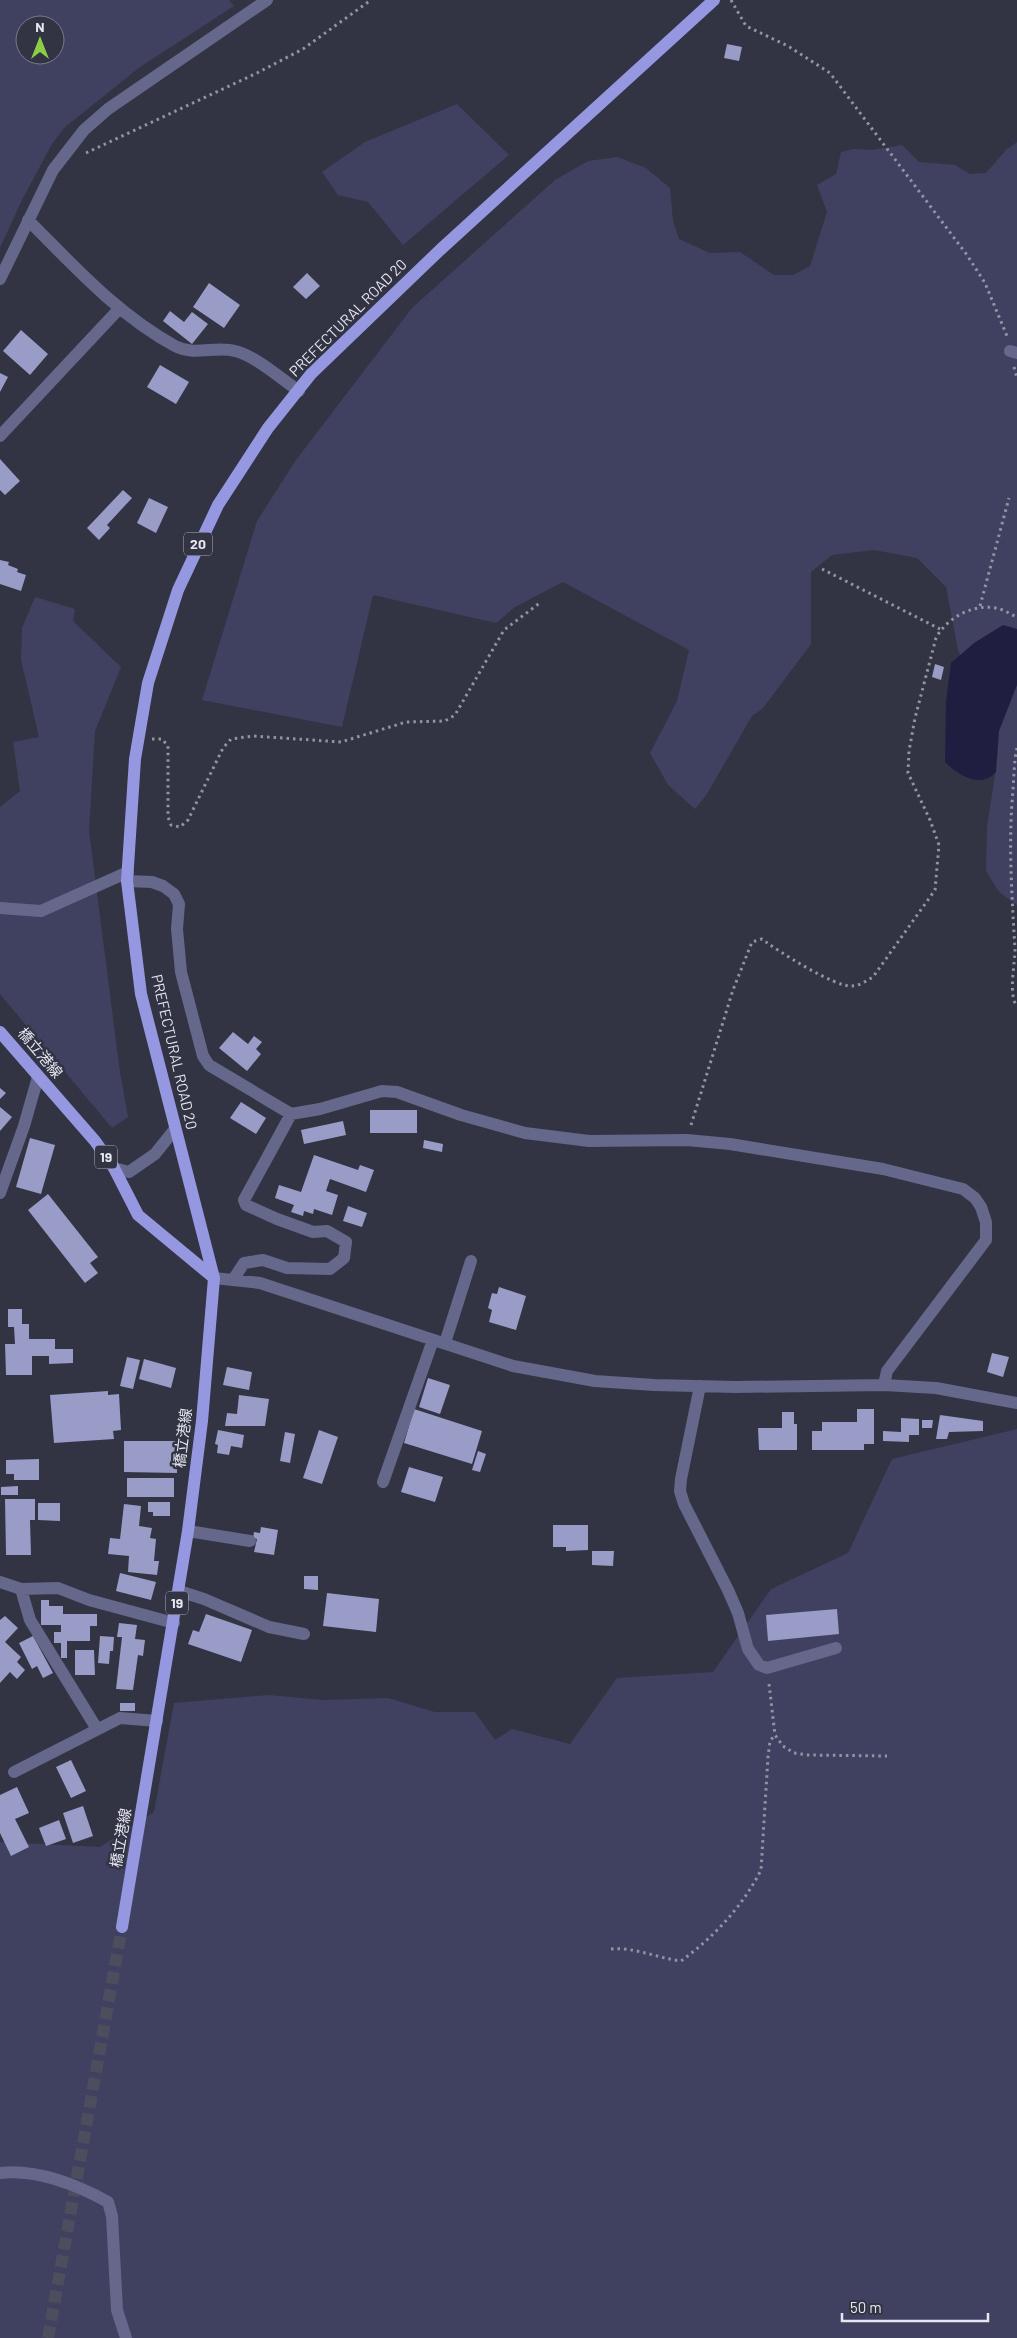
<svg xmlns="http://www.w3.org/2000/svg" width="1017" height="2338" font-family="Barlow,'Noto Sans JP',sans-serif">
<style>
.green{fill:#404161;fill-rule:evenodd}
.water{fill:#1f1e40}
.building{fill:#999cc7}
.lines{fill:none;stroke-linecap:round;stroke-linejoin:round}
.major-tunnel{stroke:#4d4e5d;stroke-width:12;stroke-dasharray:12 6;stroke-linecap:butt}
.path{stroke:#9394a1;stroke-width:3;stroke-dasharray:2.5 4;stroke-linecap:butt}
.minor{stroke:#65678b;stroke-width:12}
.major{stroke:#9598e0;stroke-width:12}
.labels{text-anchor:middle;stroke-width:5;stroke-linejoin:round;paint-order:stroke}
.shield{fill:#323343;stroke:#afb0bc;stroke-width:1}
.shield-label{font-size:14px;font-weight:bold;fill:#e5e6f0}
.street-label{font-size:15px;fill:#e5e6f0;stroke:#323343}
</style>
<rect width="100%" height="100%" fill="#323343"/>
<!-- green -->
<path class="green" d="M 0,0 L 229,0 L 234,6 L 140,67 L 64,128 L 52,144 L 22,200 L 0,248 ZM 25,25 L 55,25 L 55,55 L 25,55 Z
M 457,104 L 509,155 L 403,245 L 368,202 L 338,195 L 322,172 L 365,142 Z
M 1017,142 L 1017,905 L 999,892 L 986,871 L 987,827 L 995,775 L 996,744 L 958,650 L 946,587 L 917,558 L 874,550 L 832,555 L 811,572 L 811,644 L 763,708 L 752,716 L 707,794 L 695,809 L 668,785 L 650,753 L 677,701 L 689,650 L 563,582 L 515,607 L 496,623 L 373,595 L 342,727 L 202,700 L 257,521 L 296,460 L 412,308 L 555,180 L 588,161 L 617,157 L 646,168 L 670,188 L 673,221 L 679,239 L 710,253 L 740,252 L 774,275 L 793,275 L 810,266 L 827,212 L 817,185 L 836,174 L 841,152 L 853,149 L 872,150 L 902,145 L 919,162 L 955,165 L 970,174 L 986,173 L 1006,150 Z
M 35,597 L 75,609 L 73,621 L 121,667 L 95,731 L 89,831 L 120,1072 L 128,1117 L 112,1128 L 0,994 L 0,807 L 20,791 L 13,742 L 39,737 L 21,660 L 22,628 Z
M 1017,1429 L 1017,2338 L 0,2338 L 0,1842 L 100,1847 L 154,1812 L 174,1703 L 269,1695 L 324,1700 L 388,1698 L 435,1712 L 475,1712 L 495,1740 L 512,1729 L 570,1744 L 617,1678 L 713,1672 L 771,1589 L 848,1553 L 892,1459 Z"/>
<!-- water -->
<path class="water" d="M 1003,625 L 1017,629 L 1017,685 L 999,731 L 996,772 C 981,789 959,776 945,762 L 946,702 L 951,663 L 974,643 Z"/>
<!-- building -->
<path class="building" d="M 727,44 L 742,47 L 739,61 L 724,58 Z
M 307,273 L 320,286 L 306,299 L 293,287 Z
M 209,283 L 240,305 L 224,328 L 193,307 Z
M 170,311 L 184,322 L 192,312 L 208,324 L 192,344 L 163,321 Z
M 21,330 L 48,354 L 30,375 L 3,351 Z
M 160,365 L 189,382 L 176,404 L 147,387 Z
M 0,373 L 8,377 L 0,392 Z
M 0,459 L 20,481 L 5,495 L 0,490 Z
M 123,490 L 132,498 L 107,525 L 110,528 L 99,540 L 87,528 Z
M 149,498 L 168,507 L 156,533 L 137,523 Z
M 0,560 L 9,562 L 8,565 L 18,569 L 17,572 L 26,575 L 21,591 L 0,584 Z
M 935,664 L 944,667 L 941,680 L 932,677 Z
M 233,1032 L 248,1044 L 254,1036 L 262,1042 L 256,1049 L 261,1054 L 247,1071 L 219,1048 Z
M 0,1088 L 6,1093 L 0,1099 Z
M 241,1102 L 266,1118 L 256,1134 L 230,1118 Z
M 0,1107 L 12,1117 L 0,1131 Z
M 370,1110 L 417,1110 L 417,1133 L 370,1133 Z
M 343,1121 L 346,1135 L 304,1144 L 301,1130 Z
M 30,1138 L 55,1145 L 41,1194 L 16,1187 Z
M 424,1140 L 443,1144 L 442,1152 L 423,1148 Z
M 314,1155 L 358,1170 L 360,1165 L 374,1170 L 366,1192 L 330,1179 L 326,1191 L 338,1195 L 332,1215 L 314,1209 L 313,1214 L 304,1211 L 303,1216 L 291,1212 L 294,1205 L 275,1198 L 279,1185 L 301,1192 Z
M 48,1194 L 98,1257 L 90,1263 L 98,1273 L 85,1283 L 28,1210 Z
M 348,1206 L 367,1213 L 362,1227 L 343,1221 Z
M 499,1287 L 526,1296 L 516,1330 L 489,1322 L 492,1310 L 488,1308 L 492,1293 L 497,1294 Z
M 8,1309 L 22,1309 L 22,1324 L 29,1324 L 29,1339 L 55,1339 L 55,1349 L 73,1349 L 73,1363 L 49,1364 L 49,1356 L 32,1356 L 32,1375 L 6,1375 L 5,1344 L 15,1344 L 14,1327 L 8,1327 Z
M 992,1353 L 1009,1357 L 1003,1377 L 987,1372 Z
M 127,1357 L 140,1360 L 133,1389 L 120,1386 Z
M 144,1359 L 176,1368 L 171,1388 L 139,1379 Z
M 227,1367 L 252,1372 L 249,1390 L 223,1385 Z
M 428,1378 L 450,1385 L 440,1414 L 419,1407 Z
M 108,1391 L 108,1395 L 119,1394 L 121,1430 L 113,1431 L 114,1439 L 54,1443 L 50,1395 Z
M 239,1395 L 269,1399 L 265,1426 L 225,1426 L 227,1413 L 237,1414 Z
M 414,1409 L 482,1431 L 472,1464 L 404,1443 Z
M 857,1409 L 874,1409 L 874,1444 L 864,1444 L 864,1450 L 812,1450 L 812,1431 L 822,1431 L 822,1422 L 857,1422 Z
M 782,1412 L 794,1412 L 794,1424 L 797,1424 L 797,1450 L 759,1450 L 758,1428 L 782,1428 Z
M 940,1415 L 983,1421 L 983,1431 L 949,1432 L 947,1439 L 936,1439 Z
M 901,1418 L 919,1419 L 919,1435 L 909,1435 L 909,1442 L 883,1441 L 883,1431 L 901,1432 Z
M 922,1420 L 933,1420 L 932,1428 L 922,1428 Z
M 218,1430 L 244,1435 L 242,1448 L 231,1446 L 229,1455 L 217,1453 L 218,1445 L 215,1444 Z
M 319,1430 L 338,1437 L 322,1484 L 303,1478 Z
M 285,1432 L 295,1434 L 290,1463 L 280,1461 Z
M 124,1441 L 177,1441 L 177,1473 L 124,1472 Z
M 478,1451 L 486,1454 L 480,1472 L 472,1470 Z
M 39,1459 L 39,1480 L 14,1480 L 14,1474 L 6,1474 L 6,1460 Z
M 409,1467 L 443,1477 L 435,1502 L 401,1492 Z
M 127,1478 L 174,1478 L 174,1497 L 127,1497 Z
M 18,1486 L 18,1495 L 1,1495 L 1,1487 Z
M 5,1499 L 35,1499 L 35,1520 L 30,1520 L 31,1555 L 6,1555 Z
M 148,1502 L 170,1502 L 170,1516 L 153,1516 L 153,1512 L 148,1512 Z
M 38,1503 L 60,1503 L 60,1521 L 38,1520 Z
M 124,1504 L 141,1506 L 139,1526 L 152,1528 L 150,1538 L 156,1539 L 154,1561 L 159,1561 L 157,1575 L 128,1572 L 129,1556 L 108,1554 L 110,1538 L 120,1539 Z
M 553,1525 L 588,1525 L 588,1550 L 566,1551 L 566,1547 L 553,1547 Z
M 261,1527 L 278,1530 L 274,1555 L 254,1552 L 257,1539 L 253,1538 L 254,1532 L 260,1533 Z
M 592,1551 L 614,1551 L 613,1566 L 592,1565 Z
M 120,1573 L 156,1582 L 151,1600 L 116,1591 Z
M 304,1576 L 318,1576 L 318,1590 L 304,1589 Z
M 327,1593 L 379,1599 L 376,1632 L 323,1626 Z
M 41,1600 L 49,1600 L 49,1606 L 63,1606 L 63,1614 L 97,1614 L 97,1626 L 90,1626 L 90,1641 L 67,1641 L 67,1658 L 61,1658 L 61,1643 L 54,1643 L 54,1632 L 61,1632 L 61,1625 L 41,1625 Z
M 837,1609 L 839,1634 L 768,1641 L 766,1615 Z
M 206,1614 L 252,1630 L 241,1662 L 188,1644 L 193,1630 L 199,1632 Z
M 5,1616 L 18,1628 L 5,1642 L 21,1657 L 17,1662 L 25,1670 L 17,1679 L 10,1672 L 0,1683 L 0,1620 Z
M 119,1623 L 137,1625 L 135,1639 L 145,1640 L 143,1656 L 138,1655 L 133,1690 L 116,1689 L 122,1637 L 117,1637 Z
M 33,1636 L 53,1673 L 43,1678 L 37,1666 L 32,1669 L 19,1643 Z
M 100,1636 L 114,1637 L 113,1651 L 110,1651 L 109,1664 L 98,1663 Z
M 75,1650 L 94,1650 L 95,1675 L 75,1675 Z
M 120,1703 L 135,1703 L 135,1711 L 120,1711 Z
M 71,1760 L 86,1791 L 71,1798 L 56,1767 Z
M 17,1787 L 29,1813 L 15,1819 L 29,1847 L 11,1856 L 0,1833 L 0,1795 Z
M 83,1806 L 93,1836 L 73,1843 L 63,1813 Z
M 59,1820 L 66,1839 L 46,1846 L 39,1828 Z"/>
<g class="lines">
<!-- major-tunnel -->
<path class="major-tunnel" d="M 48,2338 L 122,1927"/>
<!-- path -->
<path class="path" d="M 731,0 L 746,26 L 788,46 L 830,73 L 967,255 L 985,283 L 1007,336
M 86,153 L 257,73 L 303,49 L 371,0
M 1014,367 L 1017,378
M 822,569 L 940,629
M 980,606 L 1009,498
M 152,739 L 162,739 L 168,746 L 168,817 L 171,825 L 180,827 L 188,820 L 223,748 L 231,739 L 253,736 L 341,742 L 406,722 L 445,721 L 455,715 L 504,630 L 541,602
M 1017,748 C 1014,761 1014,776 1013,790 C 1008,844 1012,896 1015,950 C 1015,963 1008,996 1017,1006
M 691,1125 L 733,990 L 752,942 L 762,939 C 776,950 836,988 852,986 C 859,986 866,981 873,977 L 935,890 L 939,845 L 930,820 L 908,773 L 909,751 L 915,718 L 936,638 C 947,617 976,602 999,609 C 1005,610 1011,615 1017,617
M 769,1684 L 775,1735 L 783,1746 L 794,1753 L 808,1755 L 887,1756
M 611,1949 C 635,1947 657,1958 681,1961 C 713,1938 743,1906 761,1870 L 768,1757 L 770,1741 L 775,1735"/>
<!-- minor -->
<path class="minor" d="M 28,220 C 74,266 118,315 175,346 C 196,357 215,345 235,351 C 256,356 281,379 299,391
M 0,279 L 53,170 L 84,130 L 108,109 L 267,0
M 1010,351 L 1017,353
M 0,436 L 119,309
M 127,881 L 152,882 L 163,886 L 174,894 L 179,904 L 177,929 L 181,972 L 203,1056 L 209,1065 L 291,1114 L 320,1109 L 382,1091 L 397,1092 L 461,1115 L 525,1133 L 589,1141 L 687,1140 L 730,1144 L 883,1169 L 963,1189 L 975,1198 L 981,1207 L 986,1222 L 986,1240 L 887,1371 L 884,1385
M 0,908 L 41,911 L 128,872
M 114,1168 L 129,1172 L 155,1154 L 175,1129
M 0,1193 L 24,1126 L 38,1077
M 214,1278 L 260,1283 L 513,1366 L 595,1381 L 654,1385 L 736,1387 L 884,1385 L 936,1388 L 1017,1403
M 233,1280 L 244,1263 L 263,1260 L 287,1268 L 330,1269 L 344,1258 L 346,1242 L 327,1231 L 313,1232 L 277,1219 L 246,1205 L 244,1200 L 291,1114
M 445,1343 L 471,1261
M 700,1386 L 681,1479 L 680,1491 L 684,1504 L 728,1590 L 738,1613 L 748,1649 L 759,1665 L 767,1668 L 836,1648
M 383,1482 L 433,1340
M 188,1531 L 250,1541
M 0,1582 L 21,1589 L 58,1588 L 89,1600 L 174,1623
M 21,1589 L 30,1620 L 97,1729
M 179,1591 L 204,1599 L 269,1627 L 304,1634
M 14,1772 L 120,1718 L 157,1721
M 0,2173 C 36,2169 77,2185 108,2202 L 112,2216 L 117,2310 L 126,2338"/>
<!-- major -->
<path class="major" d="M 0,1032 L 95,1141 L 114,1168 L 138,1215 L 214,1278
M 122,1927 L 188,1531 L 202,1421 L 214,1278 L 141,994 L 127,881 L 135,759 L 148,683 L 178,590 L 218,505 L 268,428 L 311,374 L 440,250 L 714,0"/>
</g>
<g class="labels">
<!-- shield labels -->
<g class="shield">
<rect x="184" y="532.5" width="28" height="23" rx="4"/>
<rect x="95" y="1145.5" width="22" height="23" rx="4"/>
<rect x="166" y="1591.5" width="22" height="23" rx="4"/>
</g>
<g class="shield-label">
<text x="198" y="549">20</text>
<text x="106" y="1162">19</text>
<text x="177" y="1608">19</text>
</g>
<!-- street labels -->
<g class="street-label">
<text transform="translate(348 318) rotate(-45)" y="5">PREFECTURAL ROAD 20</text>
<text transform="translate(174 1052) rotate(77)" y="5">PREFECTURAL ROAD 20</text>
<text transform="translate(40 1053) rotate(50)" y="5">橋立港線</text>
<text transform="translate(183 1438) rotate(-83)" y="5">橋立港線</text>
<text transform="translate(121 1838) rotate(-80)" y="5">橋立港線</text>
</g>
</g>
<!-- north arrow -->
<g transform="translate(40 40)"><circle r="24" fill="#323343" stroke="#7a7b88"/>
<path d="M0-4L9 19L0 12L-9 19Z" fill="#8cce45"/>
<text y="-8" font-size="14" font-weight="bold" text-anchor="middle" fill="#e5e6f0">N</text>
</g>
<!-- scale -->
<path d="M842 2313v8h146v-8" fill="none" stroke="#e5e6f0" stroke-width="2.5"/>
<text x="850" y="2313" font-size="15" fill="#e5e6f0" stroke="#323343" stroke-width="4" paint-order="stroke">50 m</text>
</svg>
